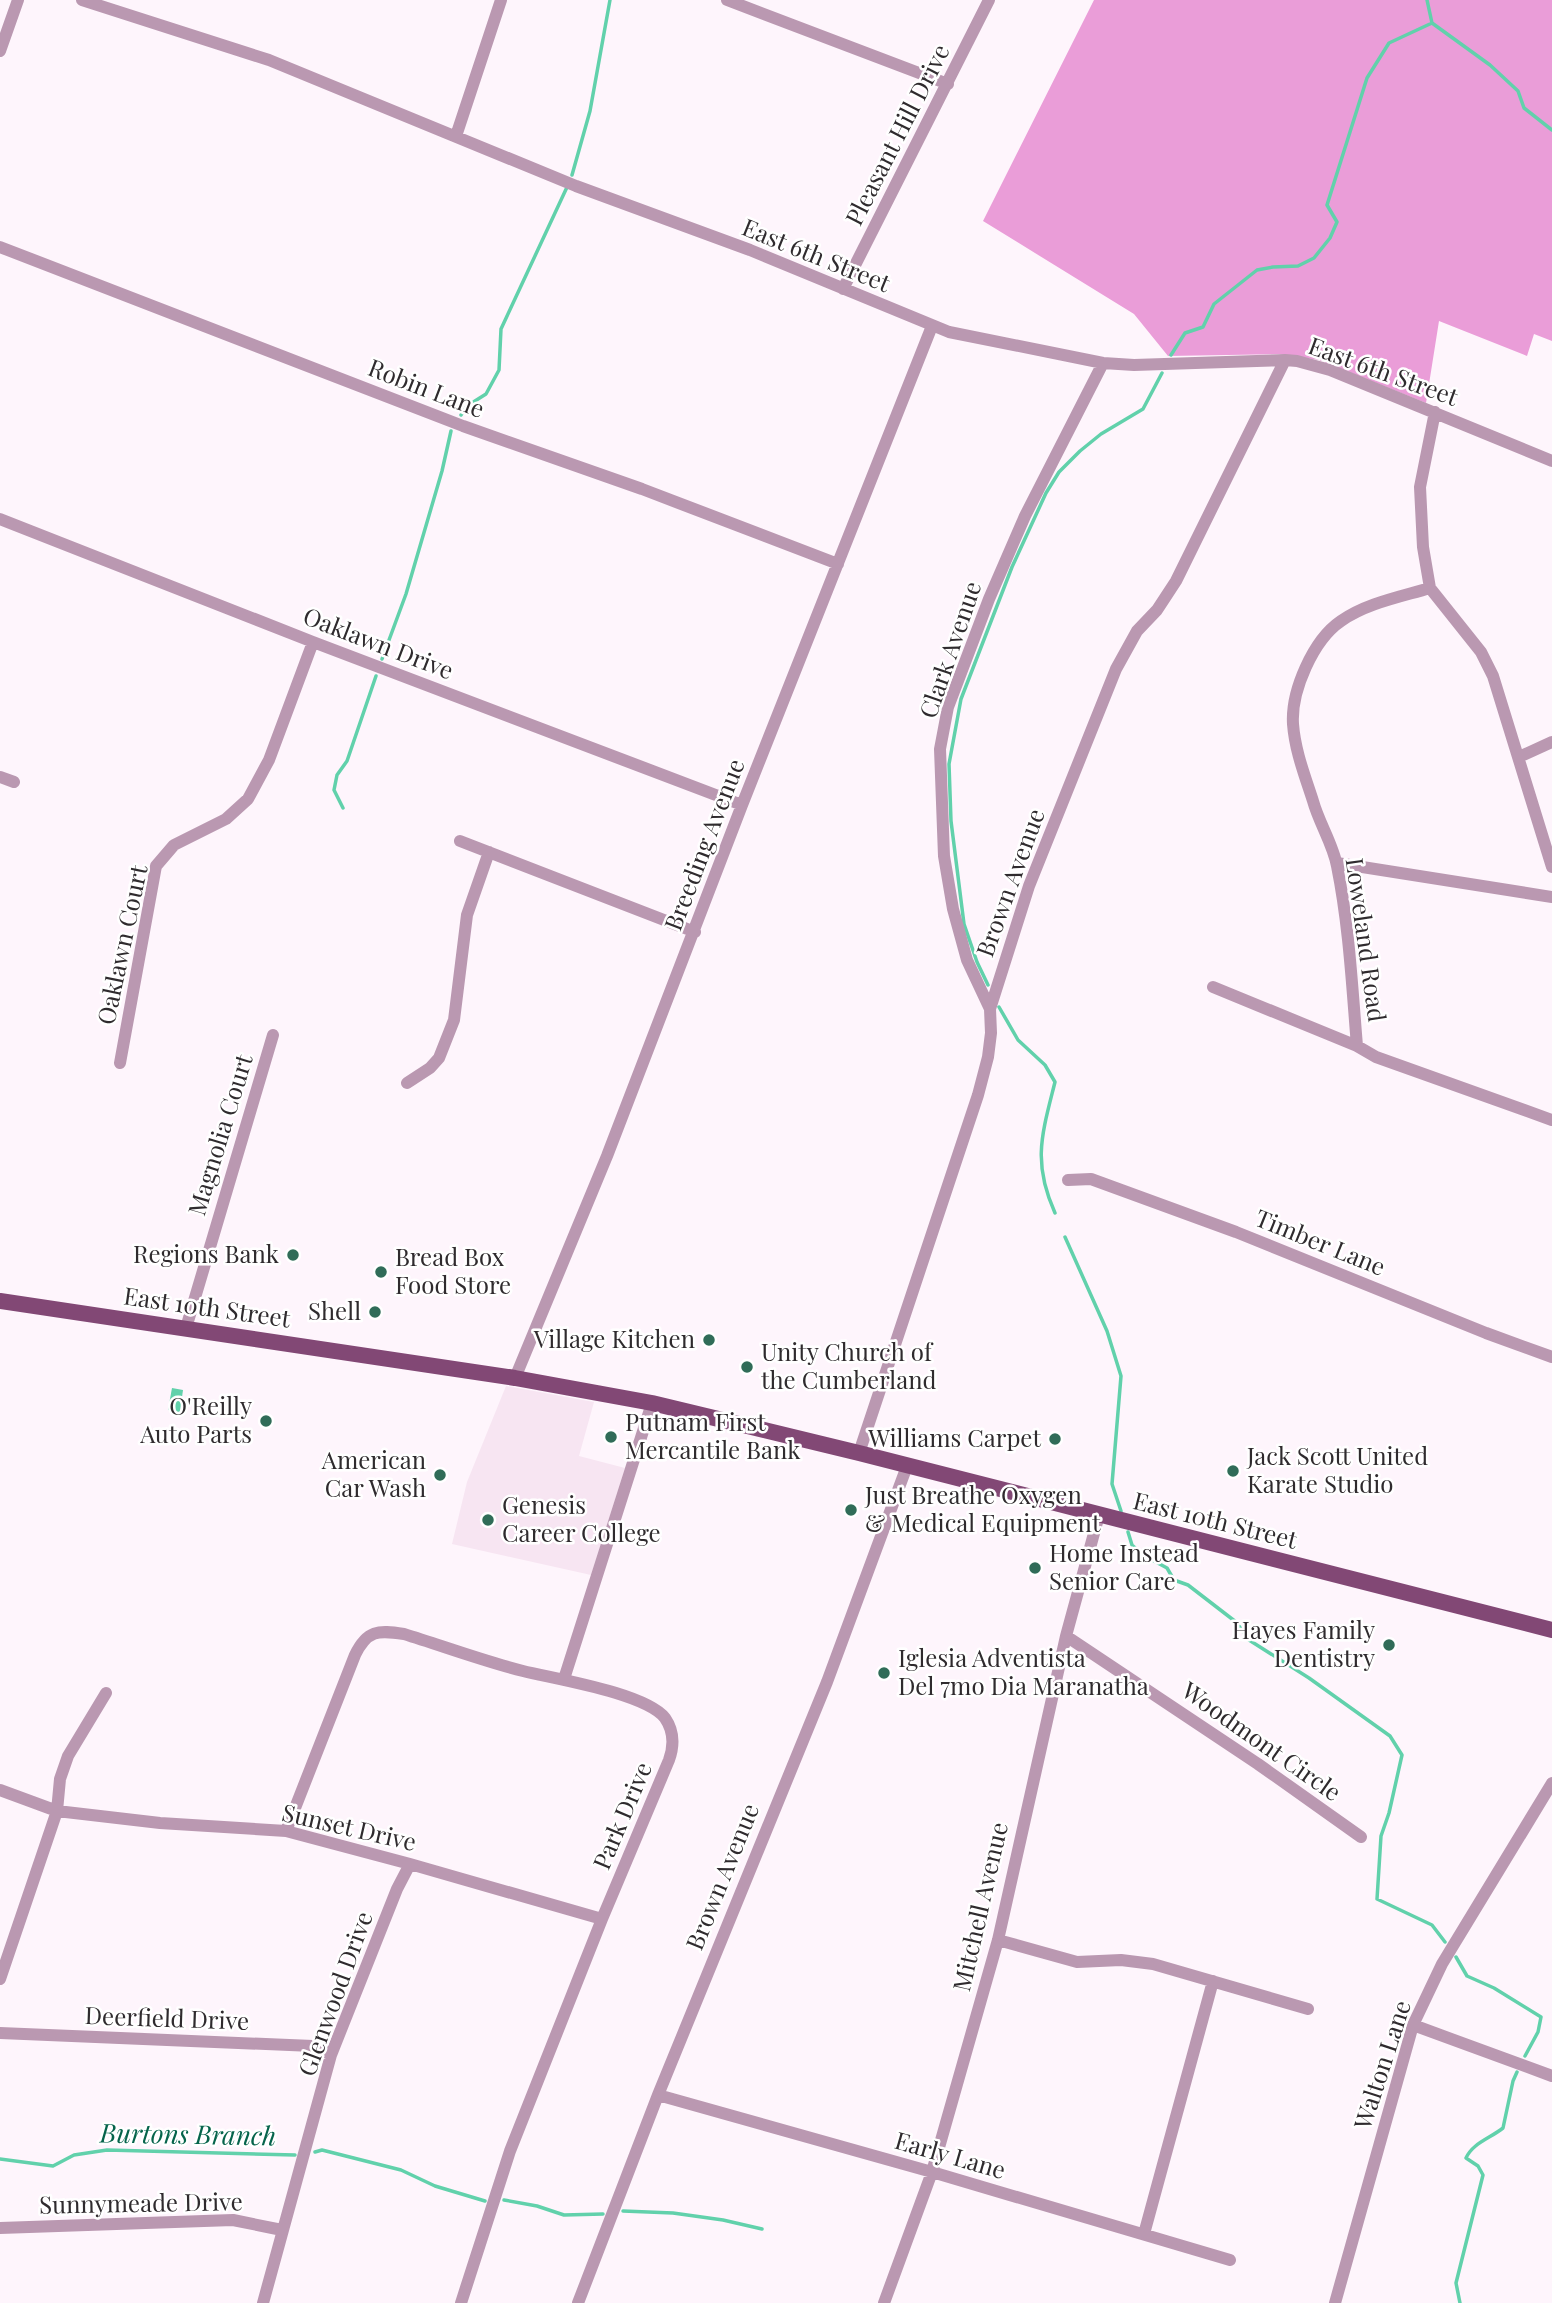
<svg xmlns="http://www.w3.org/2000/svg" width="1552" height="2303" font-family="'Playfair Display',serif">
<style>
.built{fill:#f7e5f2}
.forest{fill:#ea9dd8}
.water{fill:#61d1ab}
.lines{fill:none;stroke-linecap:round;stroke-linejoin:round}
.stream{stroke:#61d1ab;stroke-width:3.5}
.minor{stroke:#ba98b1;stroke-width:12}
.major{stroke:#824875;stroke-width:16}
.poi-dot{fill:#306c58;stroke:#fff;stroke-width:2.5}
.labels{text-anchor:middle;stroke-width:5;stroke-linejoin:round;paint-order:stroke}
.street-label{font-size:24px;fill:#2f2b2e;stroke:#fff}
.poi-label{font-size:24px;fill:#2f2b2e;stroke:#fff;text-anchor:start}
.water-label{font-size:26px;font-style:italic;fill:#05644b;stroke:#fff}
</style>
<rect width="100%" height="100%" fill="#fef5fc"/>
<!-- built -->
<path class="built" d="M 506,1386 L 594,1402 L 579,1456 L 625,1468 L 591,1575 L 452,1544 L 467,1482 Z"/>
<!-- forest -->
<path class="forest" d="M 1094,0 L 1552,0 L 1552,341 L 1534,334 L 1527,356 L 1439,321 L 1426,403 L 1319,360 L 1279,354 L 1168,356 L 1134,314 L 983,221 Z"/>
<!-- water -->
<path class="water" d="M 172,1388 L 183,1390 L 180,1412 L 168,1410 Z"/>
<g class="lines">
<!-- stream -->
<path class="stream" d="M 1432,23 L 1490,65 L 1518,91 L 1524,108 L 1552,130
M 572,175 L 590,111 L 610,0
M 1171,355 L 1185,333 L 1203,327 L 1214,304 L 1257,270 L 1273,267 L 1298,266 L 1314,258 L 1330,238 L 1337,222 L 1327,205 L 1367,78 L 1389,43 L 1432,23 L 1427,0
M 461,415 L 467,406 L 486,394 L 499,370 L 501,329 L 568,185
M 382,659 L 406,594 L 442,471 L 451,431
M 343,808 L 334,790 L 337,775 L 347,761 L 376,676
M 988,985 L 977,962 L 964,924 L 951,821 L 949,764 L 961,699 L 1012,567 L 1046,493 L 1059,472 L 1080,451 L 1101,434 L 1143,409 L 1162,373
M 999,1007 L 1018,1040 L 1045,1065 L 1055,1082 C 1042,1134 1032,1162 1055,1213
M 1065,1237 L 1107,1331 L 1121,1376 L 1112,1484 L 1121,1511
M 1128,1532 L 1132,1545 L 1143,1555 L 1167,1568 L 1174,1580 L 1188,1585 L 1236,1622 L 1249,1640 L 1309,1678 L 1390,1736 L 1402,1755 L 1389,1813 L 1381,1836 L 1377,1899 L 1432,1925 L 1445,1942
M 1456,1957 L 1467,1976 L 1494,1988 L 1541,2017 L 1538,2032 L 1525,2056
M 315,2152 L 322,2150 L 401,2170 L 435,2186 L 485,2201
M 0,2159 L 53,2166 L 74,2155 L 107,2150 L 295,2155
M 504,2200 L 537,2206 L 564,2215 L 603,2214
M 623,2211 L 673,2213 L 723,2220 L 762,2229
M 1460,2303 L 1456,2283 L 1483,2175 L 1478,2166 L 1466,2158 C 1473,2143 1489,2139 1503,2128 L 1513,2081 L 1517,2072"/>
<!-- minor -->
<path class="minor" d="M 82,0 L 269,60 L 576,186 L 750,250 L 949,332 L 1103,363 L 1134,365 L 1285,360 L 1297,361 L 1330,370 L 1552,461
M 727,0 L 948,84
M 0,51 L 18,0
M 456,136 L 501,0
M 0,247 L 463,426 L 642,489 L 838,564
M 843,289 L 989,0
M 1435,412 L 1420,487 L 1423,547 L 1430,588 L 1481,652 L 1493,676 L 1552,867
M 0,519 L 313,642 L 742,805
M 1519,757 L 1552,742
M 0,777 L 14,782
M 460,841 L 695,932
M 1337,863 L 1552,897
M 1213,987 L 1357,1046 L 1376,1057 L 1552,1120
M 990,1009 L 967,960 L 953,909 L 944,856 L 940,749 L 948,707 L 989,599 L 1025,516 L 1103,363
M 1357,1046 C 1352,986 1349,925 1337,866 C 1333,844 1319,823 1313,801 C 1305,776 1295,751 1293,724 C 1291,691 1313,640 1341,621 C 1367,603 1400,597 1430,588
M 120,1063 L 156,866 L 174,845 L 226,819 L 248,799 L 269,760 L 313,642
M 407,1083 L 430,1068 L 439,1058 L 454,1020 L 467,915 L 489,852
M 1068,1180 L 1091,1179 L 1236,1232 L 1486,1333 L 1552,1357
M 186,1328 L 273,1035
M 515,1378 L 607,1156 L 742,805 L 932,326
M 859,1453 L 978,1095 L 988,1057 L 991,1033 L 990,1009 L 1029,886 L 1116,669 L 1137,631 L 1157,610 L 1176,581 L 1285,360
M 1066,1636 L 1258,1764 L 1361,1837
M 564,1679 L 652,1403
M 0,1790 L 57,1811 L 160,1823 L 286,1831 L 410,1864 L 602,1919
M 286,1831 L 355,1655 C 367,1630 378,1630 404,1634 C 443,1646 483,1661 523,1671 C 555,1679 645,1693 665,1718 C 674,1731 674,1746 669,1760 L 602,1919 L 510,2151 L 461,2303
M 998,1940 L 1077,1962 L 1121,1960 L 1153,1964 L 1308,2009
M 0,1979 L 57,1811 L 60,1779 L 68,1756 L 106,1693
M 1413,2025 L 1552,2076
M 0,2033 L 313,2046 L 331,2055
M 658,2095 L 932,2172 L 1230,2260
M 0,2228 L 233,2220 L 282,2230
M 1144,2234 L 1213,1981
M 263,2303 L 331,2055 L 397,1889 L 410,1864
M 578,2303 L 658,2095 L 827,1682 L 907,1466
M 884,2303 L 932,2172 L 998,1940 L 1066,1636 L 1099,1515
M 1335,2303 L 1413,2025 L 1442,1964 L 1552,1783"/>
<!-- major -->
<path class="major" d="M 0,1301 L 515,1378 L 652,1403 L 859,1453 L 1552,1630"/>
</g>
<!-- markers -->
<g class="poi-dot">
<circle cx="293" cy="1255" r="7"/>
<circle cx="381" cy="1272" r="7"/>
<circle cx="375" cy="1312" r="7"/>
<circle cx="709" cy="1340" r="7"/>
<circle cx="747" cy="1367" r="7"/>
<circle cx="266" cy="1421" r="7"/>
<circle cx="611" cy="1437" r="7"/>
<circle cx="1055" cy="1439" r="7"/>
<circle cx="1233" cy="1471" r="7"/>
<circle cx="440" cy="1475" r="7"/>
<circle cx="851" cy="1510" r="7"/>
<circle cx="488" cy="1520" r="7"/>
<circle cx="1035" cy="1568" r="7"/>
<circle cx="1389" cy="1645" r="7"/>
<circle cx="884" cy="1673" r="7"/>
</g>
<g class="labels">
<!-- street labels -->
<g class="street-label">
<text transform="translate(898 135) rotate(-63)" y="8">Pleasant Hill Drive</text>
<text transform="translate(816 256) rotate(22)" y="8">East 6th Street</text>
<text transform="translate(1383 372) rotate(20)" y="8">East 6th Street</text>
<text transform="translate(426 389) rotate(21)" y="8">Robin Lane</text>
<text transform="translate(378 644) rotate(21)" y="8">Oaklawn Drive</text>
<text transform="translate(951 650) rotate(-71)" y="8">Clark Avenue</text>
<text transform="translate(705 845) rotate(-69)" y="8">Breeding Avenue</text>
<text transform="translate(1011 883) rotate(-70)" y="8">Brown Avenue</text>
<text transform="translate(1365 940) rotate(82)" y="8">Loweland Road</text>
<text transform="translate(123 945) rotate(-78)" y="8">Oaklawn Court</text>
<text transform="translate(221 1135) rotate(-73)" y="8">Magnolia Court</text>
<text transform="translate(1320 1243) rotate(22)" y="8">Timber Lane</text>
<text transform="translate(207 1308) rotate(8)" y="8">East 10th Street</text>
<text transform="translate(1215 1521) rotate(14)" y="8">East 10th Street</text>
<text transform="translate(1261 1742) rotate(35)" y="8">Woodmont Circle</text>
<text transform="translate(623 1816) rotate(-67)" y="8">Park Drive</text>
<text transform="translate(349 1828) rotate(13)" y="8">Sunset Drive</text>
<text transform="translate(723 1877) rotate(-68)" y="8">Brown Avenue</text>
<text transform="translate(981 1907) rotate(-77)" y="8">Mitchell Avenue</text>
<text transform="translate(336 1994) rotate(-70)" y="8">Glenwood Drive</text>
<text transform="translate(167 2019) rotate(2)" y="8">Deerfield Drive</text>
<text transform="translate(1383 2065) rotate(-72)" y="8">Walton Lane</text>
<text transform="translate(950 2156) rotate(16)" y="8">Early Lane</text>
<text transform="translate(141 2204) rotate(-1)" y="8">Sunnymeade Drive</text>
</g>
<!-- poi labels -->
<g class="poi-label">
<text x="279" y="1263" text-anchor="end">Regions Bank</text>
<text x="395" y="1266">Bread Box<tspan x="395" dy="28">Food Store</tspan></text>
<text x="361" y="1320" text-anchor="end">Shell</text>
<text x="695" y="1348" text-anchor="end">Village Kitchen</text>
<text x="761" y="1361">Unity Church of<tspan x="761" dy="28">the Cumberland</tspan></text>
<text x="252" y="1415" text-anchor="end">O'Reilly<tspan x="252" dy="28">Auto Parts</tspan></text>
<text x="625" y="1431">Putnam First<tspan x="625" dy="28">Mercantile Bank</tspan></text>
<text x="1041" y="1447" text-anchor="end">Williams Carpet</text>
<text x="1247" y="1465">Jack Scott United<tspan x="1247" dy="28">Karate Studio</tspan></text>
<text x="426" y="1469" text-anchor="end">American<tspan x="426" dy="28">Car Wash</tspan></text>
<text x="865" y="1504">Just Breathe Oxygen<tspan x="865" dy="28">&amp; Medical Equipment</tspan></text>
<text x="502" y="1514">Genesis<tspan x="502" dy="28">Career College</tspan></text>
<text x="1049" y="1562">Home Instead<tspan x="1049" dy="28">Senior Care</tspan></text>
<text x="1375" y="1639" text-anchor="end">Hayes Family<tspan x="1375" dy="28">Dentistry</tspan></text>
<text x="898" y="1667">Iglesia Adventista<tspan x="898" dy="28">Del 7mo Dia Maranatha</tspan></text>
</g>
<!-- water labels -->
<g class="water-label">
<text transform="translate(188 2135) rotate(1)" y="9">Burtons Branch</text>
</g>
</g>
</svg>
